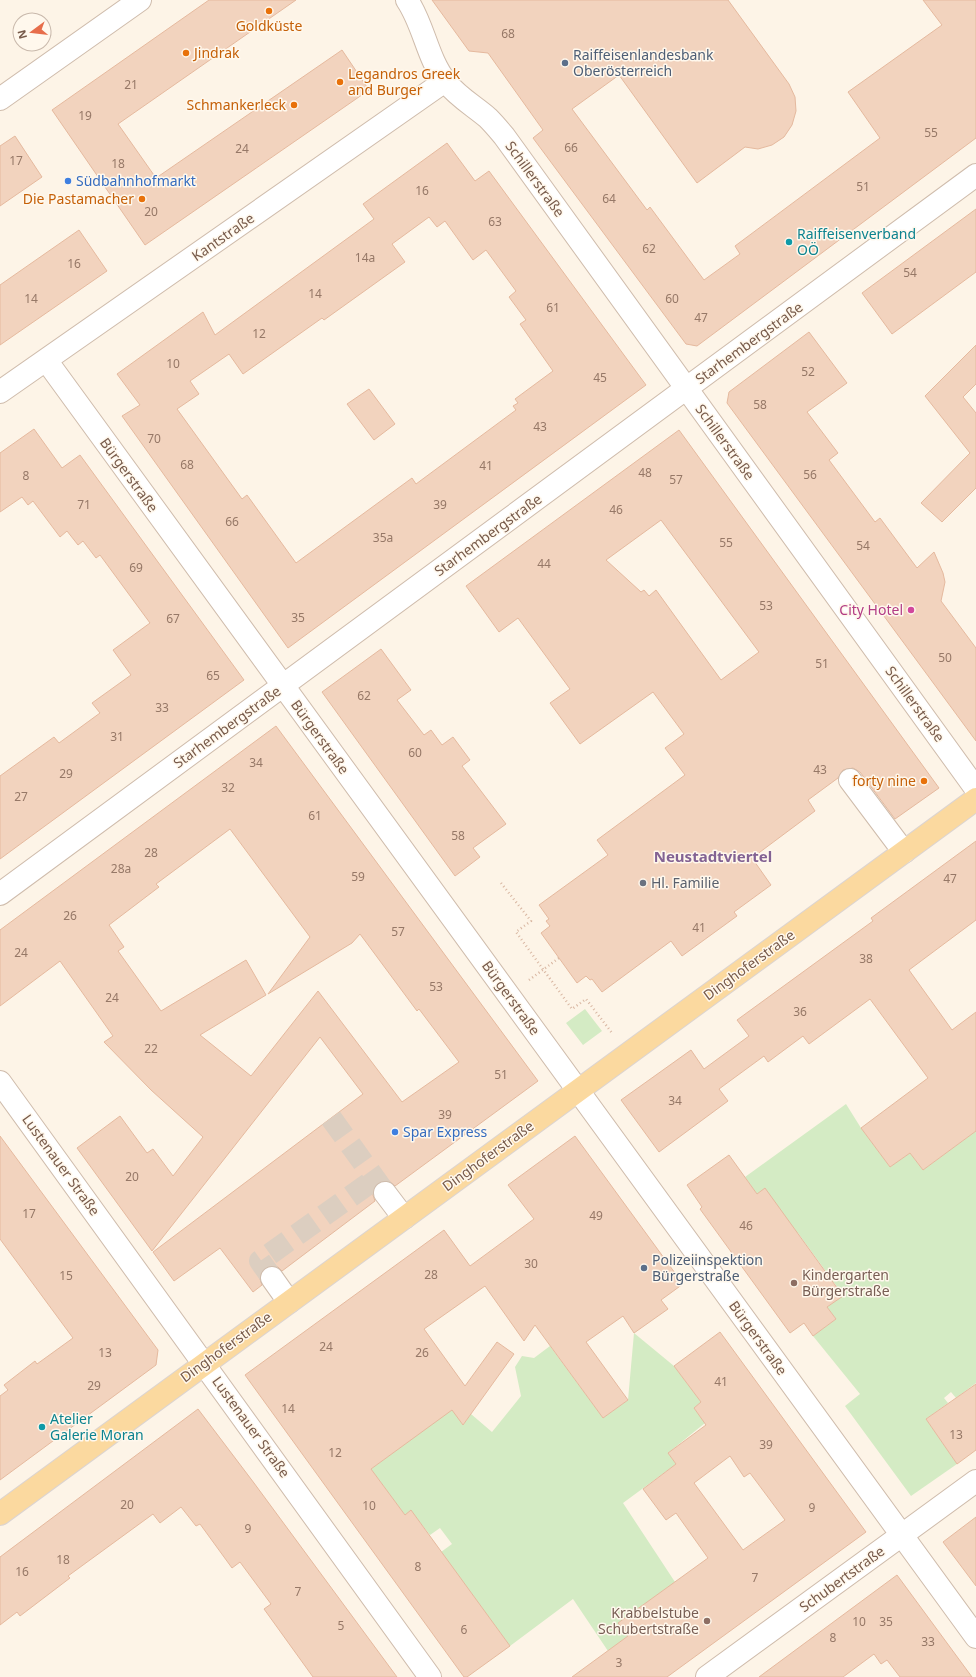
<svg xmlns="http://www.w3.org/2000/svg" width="976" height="1677" font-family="'Noto Sans',sans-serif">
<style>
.green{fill:#d4ebc4}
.building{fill:#f2d3be;stroke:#e5b99e;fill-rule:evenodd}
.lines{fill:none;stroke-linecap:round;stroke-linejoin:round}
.minor-tunnel{stroke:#dccec0;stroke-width:22;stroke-dasharray:22 11;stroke-linecap:butt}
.minor-casing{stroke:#cfbcac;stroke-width:24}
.major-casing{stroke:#dcd4d0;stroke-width:24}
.path{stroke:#d8b6a1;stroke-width:2.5;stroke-dasharray:1 3;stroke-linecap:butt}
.minor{stroke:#fff;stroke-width:22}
.major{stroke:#fbd99f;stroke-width:22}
.food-dot{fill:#e8710a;stroke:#fff8ed;stroke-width:1.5}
.service-dot{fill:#5c6f8a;stroke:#fff8ed;stroke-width:1.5}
.shop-dot{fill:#3f7fe0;stroke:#fff8ed;stroke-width:1.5}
.culture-dot{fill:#0f9aa8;stroke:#fff8ed;stroke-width:1.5}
.hotel-dot{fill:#d1479c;stroke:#fff8ed;stroke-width:1.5}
.worship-dot{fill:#6b7280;stroke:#fff8ed;stroke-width:1.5}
.education-dot{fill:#8d6e63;stroke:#fff8ed;stroke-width:1.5}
.labels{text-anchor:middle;stroke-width:3;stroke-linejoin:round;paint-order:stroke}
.number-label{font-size:12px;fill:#967867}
.food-label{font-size:14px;fill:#c56008;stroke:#fff8ed;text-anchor:end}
.service-label{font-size:14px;fill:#4e5e75;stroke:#fff8ed;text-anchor:start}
.street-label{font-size:14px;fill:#775a4a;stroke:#fff8ed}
.shop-label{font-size:14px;fill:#366cbe;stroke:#fff8ed;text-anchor:start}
.culture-label{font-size:14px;fill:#0d838f;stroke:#fff8ed;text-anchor:start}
.hotel-label{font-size:14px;fill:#b23c85;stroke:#fff8ed;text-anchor:end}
.worship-label{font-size:14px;fill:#5b616d;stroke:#fff8ed;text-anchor:start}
.education-label{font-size:14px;fill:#785e54;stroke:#fff8ed;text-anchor:start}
.neighbourhood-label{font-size:15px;font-weight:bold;fill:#836293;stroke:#fff8ed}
</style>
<rect width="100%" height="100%" fill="#fdf4e7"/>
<!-- green -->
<path class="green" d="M 585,1009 L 602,1031 L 583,1045 L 566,1023 Z
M 846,1104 L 861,1128 L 890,1167 L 910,1153 L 923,1170 L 976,1131 L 976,1383 L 956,1398 L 951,1392 L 944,1398 L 948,1403 L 926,1419 L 957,1464 L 911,1496 L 845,1406 L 860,1394 L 813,1336 L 836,1319 L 827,1307 L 843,1295 L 798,1233 L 789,1239 L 745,1177 Z
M 634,1333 L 674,1366 L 701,1402 L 694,1408 L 705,1423 L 668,1453 L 676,1464 L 623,1503 L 675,1582 L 618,1623 L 628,1636 L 608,1651 L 573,1599 L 510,1646 L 441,1552 L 452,1544 L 440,1528 L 430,1535 L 411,1511 L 405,1515 L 371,1469 L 452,1409 L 463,1425 L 471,1414 L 492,1432 L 521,1396 L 515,1367 L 522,1356 L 534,1358 L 550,1346 L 603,1418 L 628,1400 Z"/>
<!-- building -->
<path class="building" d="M 209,0 L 296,0 L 118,124 L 156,178 L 342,50 L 369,90 L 145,245 L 52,110 Z
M 432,0 L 728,0 L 789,84 L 795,97 L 796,111 L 792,125 L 784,137 L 772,145 L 758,149 L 745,147 L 697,183 L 619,75 L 572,109 L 647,210 L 650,207 L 704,280 L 740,254 L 735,246 L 880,138 L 848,92 L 942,25 L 923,0 L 976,0 L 976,138 L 697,346 L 686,344 L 533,138 L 543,130 L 488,53 L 469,51 Z
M 15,136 L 42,177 L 0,206 L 0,146 Z
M 447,143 L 475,181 L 489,171 L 646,385 L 288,648 L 122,416 L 140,405 L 117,374 L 203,312 L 215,335 L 374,219 L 363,204 ZM 429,217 L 437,227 L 445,221 L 473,260 L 486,250 L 516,291 L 509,297 L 526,320 L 520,324 L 553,371 L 515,399 L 518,403 L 513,406 L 516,410 L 416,484 L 412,478 L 296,563 L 247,495 L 242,499 L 177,409 L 199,394 L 190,381 L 229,354 L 243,374 L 322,318 L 324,320 L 405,262 L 392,244 Z
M 976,209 L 976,272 L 892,334 L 862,293 Z
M 79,230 L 107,271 L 0,345 L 0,285 Z
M 809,332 L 847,383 L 807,412 L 838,453 L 829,460 L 875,522 L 880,518 L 917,568 L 934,552 L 943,573 L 945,582 L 941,601 L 976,648 L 976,741 L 727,403 L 729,392 Z
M 976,345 L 976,384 L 963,397 L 976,413 L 976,488 L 942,522 L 921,503 L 970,453 L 925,396 Z
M 369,389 L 395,424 L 374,440 L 347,404 Z
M 34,429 L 62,468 L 80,455 L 244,680 L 0,859 L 0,776 L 54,737 L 59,743 L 100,713 L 92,703 L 131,675 L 113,650 L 150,623 L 100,555 L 96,558 L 83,541 L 78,545 L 67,531 L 60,537 L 33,501 L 28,505 L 22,497 L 0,512 L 0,453 Z
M 679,430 L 939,788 L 895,819 L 860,772 L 853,768 L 843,770 L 838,778 L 808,800 L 815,811 L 752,858 L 771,885 L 734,912 L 737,916 L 682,956 L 671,941 L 602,992 L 592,979 L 590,980 L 586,976 L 577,983 L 541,933 L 550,926 L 546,921 L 549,919 L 539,905 L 608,855 L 597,840 L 685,775 L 665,748 L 684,734 L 653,692 L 580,744 L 550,703 L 570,689 L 518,618 L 499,632 L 466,586 ZM 661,520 L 759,652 L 721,680 L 656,590 L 649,596 L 644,590 L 641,592 L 606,560 Z
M 381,649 L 411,690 L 397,700 L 424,735 L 431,730 L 442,745 L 453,737 L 470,760 L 462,766 L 506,824 L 473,848 L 480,857 L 455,876 L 322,692 Z
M 276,726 L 538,1081 L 395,1186 L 389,1181 L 384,1181 L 378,1183 L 373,1189 L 373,1195 L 375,1201 L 282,1271 L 278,1267 L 271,1266 L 264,1268 L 261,1272 L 260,1279 L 262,1285 L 253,1292 L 220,1248 L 174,1281 L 153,1252 L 363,1094 L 320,1037 L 152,1251 L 77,1148 L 120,1116 L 147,1153 L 153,1149 L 173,1176 L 203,1137 L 151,1090 L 104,1042 L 113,1036 L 60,961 L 0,1006 L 0,930 ZM 230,829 L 310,937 L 268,994 L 352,943 L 360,934 L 417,1011 L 419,1009 L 459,1062 L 402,1102 L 318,991 L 251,1076 L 200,1035 L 266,995 L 246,960 L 161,1011 L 118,951 L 124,947 L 109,925 L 159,887 L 156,884 Z
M 976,841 L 976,920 L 909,970 L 952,1030 L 976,1012 L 976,1131 L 923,1170 L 910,1153 L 890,1167 L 861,1128 L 928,1078 L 870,999 L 809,1044 L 803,1036 L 768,1062 L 764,1056 L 719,1089 L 728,1101 L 659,1152 L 621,1100 L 691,1050 L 704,1069 L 749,1036 L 737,1020 L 873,921 L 871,918 Z
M 0,1136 L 158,1350 L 156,1365 L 0,1480 L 0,1396 L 8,1390 L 4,1385 L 35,1361 L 37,1364 L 73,1338 L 0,1239 Z
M 575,1136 L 683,1284 L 661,1300 L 668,1309 L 634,1333 L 623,1316 L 586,1342 L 628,1400 L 603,1418 L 535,1325 L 524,1341 L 485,1286 L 424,1329 L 465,1386 L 497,1342 L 514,1354 L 463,1425 L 452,1410 L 371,1469 L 405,1515 L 411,1510 L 510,1646 L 467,1677 L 464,1677 L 245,1375 L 444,1230 L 470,1266 L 534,1219 L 508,1185 Z
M 729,1155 L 757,1194 L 765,1188 L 843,1296 L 827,1307 L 836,1319 L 813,1336 L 804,1323 L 790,1333 L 700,1209 L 702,1207 L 687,1185 Z
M 720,1332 L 866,1532 L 667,1677 L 572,1677 L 628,1636 L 618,1623 L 708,1558 L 676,1513 L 666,1520 L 643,1489 L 676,1464 L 668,1453 L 706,1425 L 694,1408 L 701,1402 L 674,1366 ZM 730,1456 L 744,1477 L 750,1473 L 785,1520 L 743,1550 L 694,1483 Z
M 976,1384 L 976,1450 L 957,1464 L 926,1419 Z
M 198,1409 L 254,1483 L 397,1677 L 313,1677 L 264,1609 L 271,1604 L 240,1562 L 232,1568 L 200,1524 L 196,1526 L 181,1507 L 160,1523 L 153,1514 L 68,1576 L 70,1578 L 20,1616 L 17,1612 L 0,1625 L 0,1557 Z
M 976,1517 L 976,1586 L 943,1542 Z
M 897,1575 L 972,1677 L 900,1677 L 887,1660 L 881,1664 L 874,1654 L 843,1677 L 759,1677 Z"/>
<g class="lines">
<!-- minor-tunnel -->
<path class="minor-tunnel" d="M 331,1118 L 383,1190
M 272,1278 L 260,1261 L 375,1179"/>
<!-- minor casing -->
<g class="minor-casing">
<path id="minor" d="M 407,0 C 424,25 427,58 446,82 C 458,97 474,106 488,118 C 494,124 499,130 504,136 L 976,789
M 0,99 L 140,0
M 46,360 L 976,1637
M 0,392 L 445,81
M 850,780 L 904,852
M 0,894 L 976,175
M 0,1082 L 430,1677
M 385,1193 L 404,1218
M 272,1278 L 289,1302
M 707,1677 L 976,1481"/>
</g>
<!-- major casing -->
<g class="major-casing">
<path id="major" d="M 0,1514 L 976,799"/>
</g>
<!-- path -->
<path class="path" d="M 501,883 L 531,921 L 516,932 L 572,1009 L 586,999 L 612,1033
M 529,980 L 559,958"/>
<!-- minor -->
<use href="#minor" class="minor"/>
<!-- major -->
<use href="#major" class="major"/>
</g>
<!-- markers -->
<g class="food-dot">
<circle cx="269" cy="11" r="4"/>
<circle cx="186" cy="53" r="4"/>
<circle cx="340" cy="82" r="4"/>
<circle cx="294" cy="105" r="4"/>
<circle cx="142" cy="199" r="4"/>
<circle cx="924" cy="781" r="4"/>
</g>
<g class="service-dot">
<circle cx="565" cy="63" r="4"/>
<circle cx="644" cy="1268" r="4"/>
</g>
<g class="shop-dot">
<circle cx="68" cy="181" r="4"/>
<circle cx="395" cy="1132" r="4"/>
</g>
<g class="culture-dot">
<circle cx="789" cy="242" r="4"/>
<circle cx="42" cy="1427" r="4"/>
</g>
<circle class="hotel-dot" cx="911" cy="610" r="4"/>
<circle class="worship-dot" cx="643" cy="883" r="4"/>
<g class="education-dot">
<circle cx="794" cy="1283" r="4"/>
<circle cx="707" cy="1621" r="4"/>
</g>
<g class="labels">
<!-- number labels -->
<g class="number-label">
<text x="508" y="38">68</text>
<text x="131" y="89">21</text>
<text x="85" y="120">19</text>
<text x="931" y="137">55</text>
<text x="571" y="152">66</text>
<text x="242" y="153">24</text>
<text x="16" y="165">17</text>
<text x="118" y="168">18</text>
<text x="863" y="191">51</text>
<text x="422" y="195">16</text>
<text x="609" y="203">64</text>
<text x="151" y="216">20</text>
<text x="495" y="226">63</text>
<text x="649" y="253">62</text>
<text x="365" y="262">14a</text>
<text x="74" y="268">16</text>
<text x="910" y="277">54</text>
<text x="315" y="298">14</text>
<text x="31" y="303">14</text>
<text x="672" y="303">60</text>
<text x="553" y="312">61</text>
<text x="701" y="322">47</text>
<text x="259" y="338">12</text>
<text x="173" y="368">10</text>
<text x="808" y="376">52</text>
<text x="600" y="382">45</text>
<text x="760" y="409">58</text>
<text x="540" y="431">43</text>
<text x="154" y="443">70</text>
<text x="187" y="469">68</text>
<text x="486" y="470">41</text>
<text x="645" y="477">48</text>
<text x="810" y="479">56</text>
<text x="26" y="480">8</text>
<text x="676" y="484">57</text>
<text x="84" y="509">71</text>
<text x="440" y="509">39</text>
<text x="616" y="514">46</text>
<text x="232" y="526">66</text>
<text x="383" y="542">35a</text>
<text x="726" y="547">55</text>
<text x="863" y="550">54</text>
<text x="544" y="568">44</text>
<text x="136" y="572">69</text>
<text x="766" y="610">53</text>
<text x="298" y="622">35</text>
<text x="173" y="623">67</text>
<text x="945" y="662">50</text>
<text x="822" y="668">51</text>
<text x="213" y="680">65</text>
<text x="364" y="700">62</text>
<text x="162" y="712">33</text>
<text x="117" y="741">31</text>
<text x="415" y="757">60</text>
<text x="256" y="767">34</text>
<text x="820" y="774">43</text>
<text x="66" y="778">29</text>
<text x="228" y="792">32</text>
<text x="21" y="801">27</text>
<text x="315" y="820">61</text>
<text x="458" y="840">58</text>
<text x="151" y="857">28</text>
<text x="121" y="873">28a</text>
<text x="358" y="881">59</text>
<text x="950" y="883">47</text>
<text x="70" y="920">26</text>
<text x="699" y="932">41</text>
<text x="398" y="936">57</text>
<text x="21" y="957">24</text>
<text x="866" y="963">38</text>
<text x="436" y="991">53</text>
<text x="112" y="1002">24</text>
<text x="800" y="1016">36</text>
<text x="151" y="1053">22</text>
<text x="501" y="1079">51</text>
<text x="675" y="1105">34</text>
<text x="445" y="1119">39</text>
<text x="132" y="1181">20</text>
<text x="29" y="1218">17</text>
<text x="596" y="1220">49</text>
<text x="746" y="1230">46</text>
<text x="531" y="1268">30</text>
<text x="431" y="1279">28</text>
<text x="66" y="1280">15</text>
<text x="326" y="1351">24</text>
<text x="105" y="1357">13</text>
<text x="422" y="1357">26</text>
<text x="721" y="1386">41</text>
<text x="94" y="1390">29</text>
<text x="288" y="1413">14</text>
<text x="956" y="1439">13</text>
<text x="766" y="1449">39</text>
<text x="335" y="1457">12</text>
<text x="127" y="1509">20</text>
<text x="369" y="1510">10</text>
<text x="812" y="1512">9</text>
<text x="248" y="1533">9</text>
<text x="63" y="1564">18</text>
<text x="418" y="1571">8</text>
<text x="22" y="1576">16</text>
<text x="755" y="1582">7</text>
<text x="298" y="1596">7</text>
<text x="859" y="1626">10</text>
<text x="886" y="1626">35</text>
<text x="341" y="1630">5</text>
<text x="464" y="1634">6</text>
<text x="833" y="1642">8</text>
<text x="928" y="1646">33</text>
<text x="619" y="1667">3</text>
</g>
<!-- food labels -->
<g class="food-label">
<text x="269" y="31" text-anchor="middle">Goldküste</text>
<text x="194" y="58" text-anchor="start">Jindrak</text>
<text x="348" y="79" text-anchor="start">Legandros Greek<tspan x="348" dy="16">and Burger</tspan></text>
<text x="286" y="110">Schmankerleck</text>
<text x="134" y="204">Die Pastamacher</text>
<text x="916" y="786">forty nine</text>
</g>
<!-- service labels -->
<g class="service-label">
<text x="573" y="60">Raiffeisenlandesbank<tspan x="573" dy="16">Oberösterreich</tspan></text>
<text x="652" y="1265">Polizeiinspektion<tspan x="652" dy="16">Bürgerstraße</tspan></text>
</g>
<!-- street labels -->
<g class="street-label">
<text transform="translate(535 179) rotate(54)" y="5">Schillerstraße</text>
<text transform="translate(223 237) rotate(-35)" y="5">Kantstraße</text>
<text transform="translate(749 343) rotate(-36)" y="5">Starhembergstraße</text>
<text transform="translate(725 442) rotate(54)" y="5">Schillerstraße</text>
<text transform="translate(129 475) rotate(54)" y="5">Bürgerstraße</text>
<text transform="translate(488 535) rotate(-36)" y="5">Starhembergstraße</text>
<text transform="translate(915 704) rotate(54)" y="5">Schillerstraße</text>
<text transform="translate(227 727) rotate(-36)" y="5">Starhembergstraße</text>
<text transform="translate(320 737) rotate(54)" y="5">Bürgerstraße</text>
<text transform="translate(749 965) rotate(-36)" y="5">Dinghoferstraße</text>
<text transform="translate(511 998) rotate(54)" y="5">Bürgerstraße</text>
<text transform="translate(488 1156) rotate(-36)" y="5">Dinghoferstraße</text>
<text transform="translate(61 1165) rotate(54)" y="5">Lustenauer Straße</text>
<text transform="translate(758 1338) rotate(54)" y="5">Bürgerstraße</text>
<text transform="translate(226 1347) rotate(-36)" y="5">Dinghoferstraße</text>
<text transform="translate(251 1427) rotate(54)" y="5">Lustenauer Straße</text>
<text transform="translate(842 1579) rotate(-36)" y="5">Schubertstraße</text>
</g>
<!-- shop labels -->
<g class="shop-label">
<text x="76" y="186">Südbahnhofmarkt</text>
<text x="403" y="1137">Spar Express</text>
</g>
<!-- culture labels -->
<g class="culture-label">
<text x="797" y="239">Raiffeisenverband<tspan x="797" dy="16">OÖ</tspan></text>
<text x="50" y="1424">Atelier<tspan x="50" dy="16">Galerie Moran</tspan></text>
</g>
<!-- hotel labels -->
<g class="hotel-label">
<text x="903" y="615">City Hotel</text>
</g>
<!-- worship labels -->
<g class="worship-label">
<text x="651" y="888">Hl. Familie</text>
</g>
<!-- education labels -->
<g class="education-label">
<text x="802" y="1280">Kindergarten<tspan x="802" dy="16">Bürgerstraße</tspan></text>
<text x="699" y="1618" text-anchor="end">Krabbelstube<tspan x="699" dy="16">Schubertstraße</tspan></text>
</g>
<!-- neighbourhood labels -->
<g class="neighbourhood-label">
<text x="713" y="862">Neustadtviertel</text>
</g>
</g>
<!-- north arrow -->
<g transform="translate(32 32) rotate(255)"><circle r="19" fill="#fff8ed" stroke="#c9b9ac"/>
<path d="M0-3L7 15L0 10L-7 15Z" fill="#e76e4b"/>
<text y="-6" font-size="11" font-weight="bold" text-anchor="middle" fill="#775a4a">N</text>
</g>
</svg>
